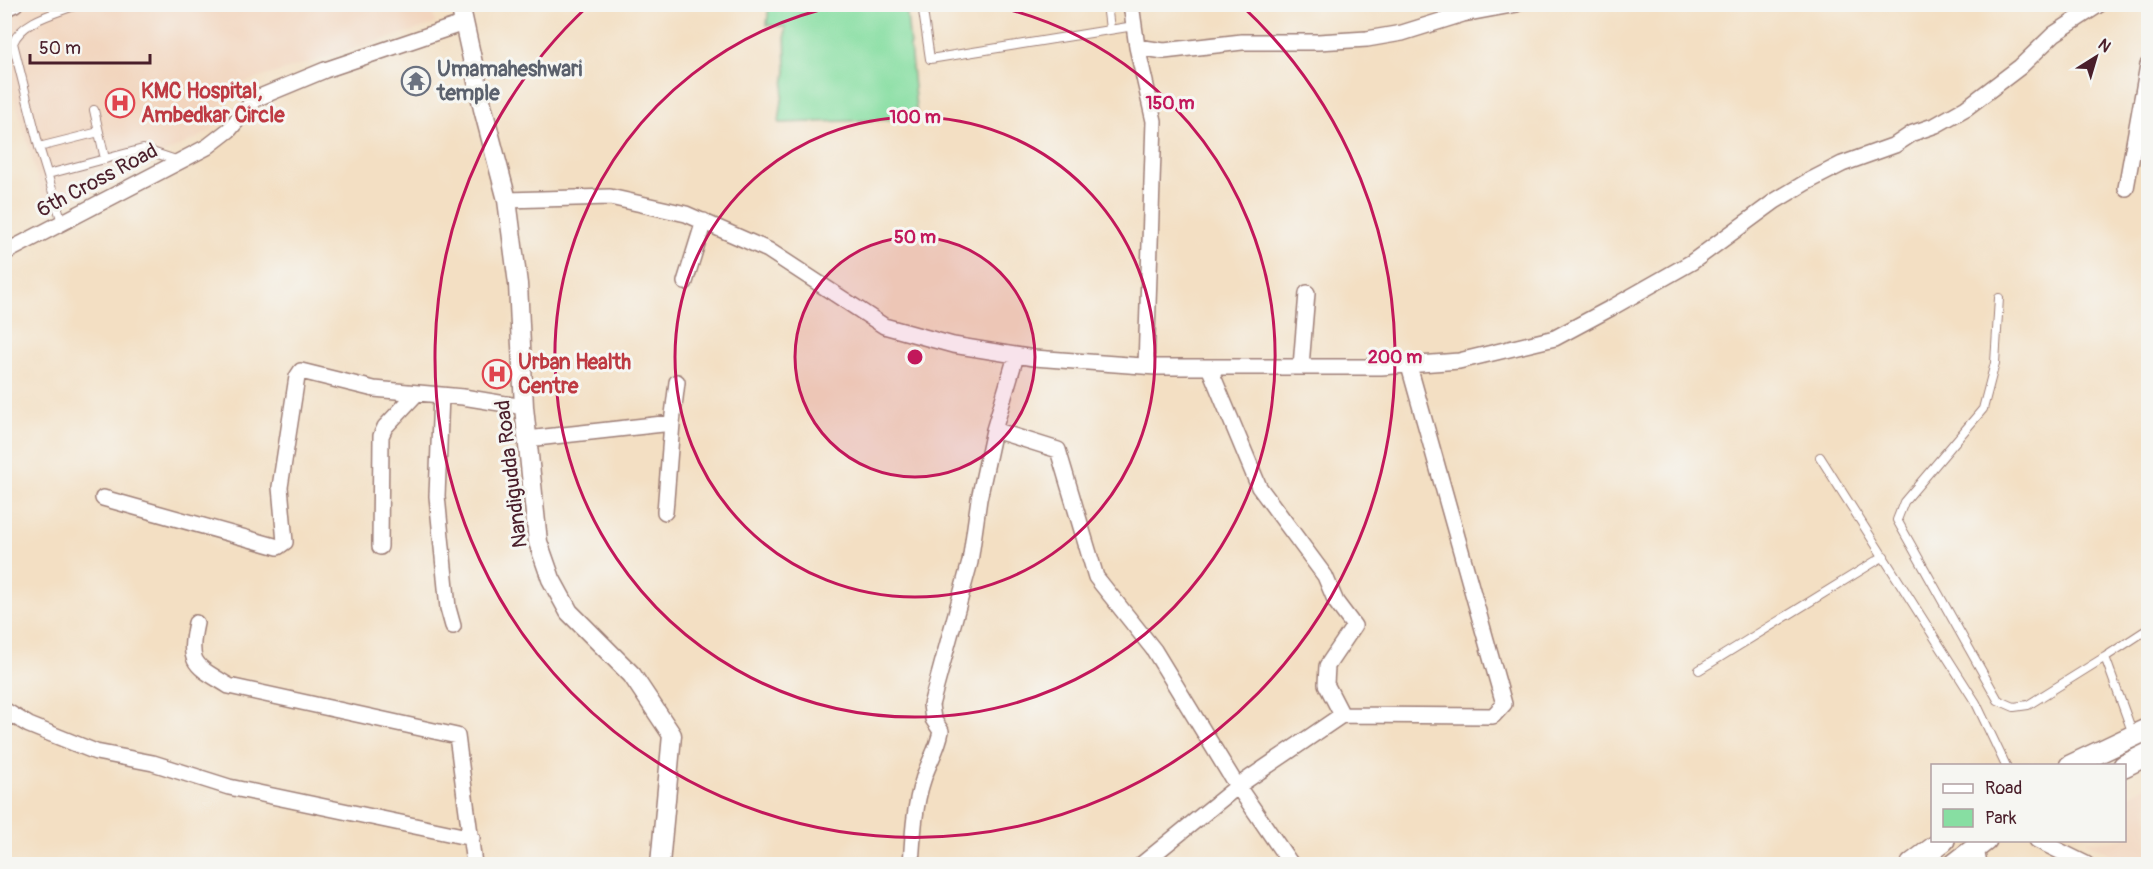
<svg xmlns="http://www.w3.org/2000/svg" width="2153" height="869" font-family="Pangolin,sans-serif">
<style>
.built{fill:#f2d5be}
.green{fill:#87dea2;stroke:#687e66;stroke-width:1.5}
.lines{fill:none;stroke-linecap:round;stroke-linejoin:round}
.service-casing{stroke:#9e7f77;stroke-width:10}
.minor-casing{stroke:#9e7f77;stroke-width:18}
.tertiary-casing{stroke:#9e7f77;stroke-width:21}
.secondary-casing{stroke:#9e7f77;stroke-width:24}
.service{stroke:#fff;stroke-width:8}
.minor{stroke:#fff;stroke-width:15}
.tertiary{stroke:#fff;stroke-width:18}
.secondary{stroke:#fff;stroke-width:21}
.ring{fill:none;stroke:#c2185b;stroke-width:3}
.labels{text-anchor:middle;stroke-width:6;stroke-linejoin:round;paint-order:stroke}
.worship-label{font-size:21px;font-weight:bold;fill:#5b616d;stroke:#f6f6f2;text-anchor:start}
.health-label{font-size:21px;font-weight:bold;fill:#be3a42;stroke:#f6f6f2;text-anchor:start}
.street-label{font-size:21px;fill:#4a1f2b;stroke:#f6f6f2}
.centre{fill:#c2185b;stroke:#f6f6f2;stroke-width:3}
.ring-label{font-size:18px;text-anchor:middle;font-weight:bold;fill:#c2185b;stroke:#f6f6f2;stroke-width:6;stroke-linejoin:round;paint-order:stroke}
</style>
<rect width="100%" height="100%" fill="#f6f6f2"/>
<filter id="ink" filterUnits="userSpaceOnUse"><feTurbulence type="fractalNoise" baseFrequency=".0167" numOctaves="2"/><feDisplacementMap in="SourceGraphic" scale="12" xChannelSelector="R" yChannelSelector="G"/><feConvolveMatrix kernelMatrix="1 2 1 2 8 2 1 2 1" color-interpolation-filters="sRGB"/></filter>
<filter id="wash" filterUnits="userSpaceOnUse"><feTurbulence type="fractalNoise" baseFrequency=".008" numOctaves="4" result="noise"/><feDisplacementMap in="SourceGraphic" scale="24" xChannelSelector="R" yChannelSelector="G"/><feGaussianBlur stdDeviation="1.35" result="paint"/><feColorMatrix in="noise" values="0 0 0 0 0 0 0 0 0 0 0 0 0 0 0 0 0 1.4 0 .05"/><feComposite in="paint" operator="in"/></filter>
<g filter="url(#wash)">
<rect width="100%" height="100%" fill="#f3dfc3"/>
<!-- built -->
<path class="built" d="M 19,4 L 431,4 L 435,24 L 230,87 L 212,131 L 46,209 L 5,63 L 4,12 Z
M 2148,785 L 2148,864 L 2130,864 L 2084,841 L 2124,840 L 2125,797 Z"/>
<!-- green -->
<path class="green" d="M 769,5 L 906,5 L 917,119 L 779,123 L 786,71 L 785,27 L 767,25 Z"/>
</g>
<g filter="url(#ink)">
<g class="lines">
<!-- service casing -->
<g class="service-casing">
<path id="service" d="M 922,4 L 930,59 L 1134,26
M 1107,4 L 1110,29
M 94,110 L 105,159
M 39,147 L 99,132
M 48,174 L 143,149 L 179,161
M 62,222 L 39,147 L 13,43 C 22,20 57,13 79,4
M 1999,298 L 1995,363 L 1983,409 L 1904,502 L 1897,520 L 1998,700 L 2014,707 L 2028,705 L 2105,657
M 1820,457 L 1976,703 L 2006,766
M 1699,670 L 1884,556
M 2133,734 L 2105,657 L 2148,629"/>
</g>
<!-- minor casing -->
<g class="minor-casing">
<path id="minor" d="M 1131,4 L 1137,47 L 1154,121 L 1146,366
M 4,9 L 15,4
M 1137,47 L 1164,51 L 1242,42 L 1318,42 L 1367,39 L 1402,33 L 1463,14 L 1517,4
M 2126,188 L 2148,65
M 507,200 L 610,197 L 686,214 L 768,250 L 884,326 L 953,345 L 1034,358 L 1156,367 L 1381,367 L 1459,361 L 1555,338 L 1611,308 L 1692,262 L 1775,201 L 1805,183 L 1842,164 L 1895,145 L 1913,133 L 1936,125 L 1966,108 L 2020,67 L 2054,34 L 2100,4
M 4,253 L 207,147 L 229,130 L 255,99 L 325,70 L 464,23
M 685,282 L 704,221
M 1301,366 L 1307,293
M 1209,367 L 1259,487 L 1325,576 L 1336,602 L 1354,626 L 1327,666 L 1326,684 L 1342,715
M 441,395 L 437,496 L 448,608 L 453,626
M 672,423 L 677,382
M 994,430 L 1058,450 L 1096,577 L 1154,650 L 1232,778 L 1291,864
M 527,439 L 672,423 L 665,512
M 103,498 L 278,547 L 285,542 L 280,487 L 297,377 L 301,371 L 374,389 L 463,397 L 524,407
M 380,547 L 381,436 L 385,427 L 416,394
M 196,623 C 187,665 195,665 229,686 L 457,736 L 474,864
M 4,710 L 29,725 L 96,752 L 153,763 L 229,787 L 472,838
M 2037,840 L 2086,864
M 1976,849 L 1979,864
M 911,864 C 913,836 914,807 923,780 C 928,763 938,749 941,731 L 933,719 L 931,705 L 970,562 L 979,499 L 994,430 L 1016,356
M 1142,864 L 1238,786 L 1342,715 L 1493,716 L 1504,704 L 1409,366"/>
</g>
<!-- tertiary casing -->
<g class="tertiary-casing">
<path id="tertiary" d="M 460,4 L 483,109 L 507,200 L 518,284 L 524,407 L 538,542 L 551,579 L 569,612 L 632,675 L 672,735 L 660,864"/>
</g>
<!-- secondary casing -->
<g class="secondary-casing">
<path id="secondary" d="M 2070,766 L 2148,729
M 2124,766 L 2148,754
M 1912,864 L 1944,840
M 1955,864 L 1986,840"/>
</g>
<!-- service -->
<use href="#service" class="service"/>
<!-- minor -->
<use href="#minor" class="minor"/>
<!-- tertiary -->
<use href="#tertiary" class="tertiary"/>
<!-- secondary -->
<use href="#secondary" class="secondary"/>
</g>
</g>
<!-- distance rings -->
<circle cx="915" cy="357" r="120" fill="#c2185b" fill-opacity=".12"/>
<g class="ring">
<circle cx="915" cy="357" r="120"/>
<circle cx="915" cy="357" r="240"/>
<path d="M990 5A360 360 0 1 1 840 5"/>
<path d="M1242 6A480 480 0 1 1 588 6"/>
</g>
<!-- icons -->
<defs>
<g id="temple-ring" transform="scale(1.5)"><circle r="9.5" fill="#f6f6f2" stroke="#6b7280" stroke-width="1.5"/><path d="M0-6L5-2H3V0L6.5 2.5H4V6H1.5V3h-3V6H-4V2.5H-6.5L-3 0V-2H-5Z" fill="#6b7280"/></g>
<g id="hospital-ring" transform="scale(1.5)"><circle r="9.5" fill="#f6f6f2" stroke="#e0444e" stroke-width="1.5"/><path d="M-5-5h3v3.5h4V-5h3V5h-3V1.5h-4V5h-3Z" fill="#e0444e"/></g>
</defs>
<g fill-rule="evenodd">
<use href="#temple-ring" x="416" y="81"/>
<use href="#hospital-ring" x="120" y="103"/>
<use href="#hospital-ring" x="497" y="374"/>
</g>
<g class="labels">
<!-- worship labels -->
<g class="worship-label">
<text x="437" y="76">Umamaheshwari<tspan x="437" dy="24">temple</tspan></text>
</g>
<!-- health labels -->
<g class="health-label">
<text x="141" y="98">KMC Hospital,<tspan x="141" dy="24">Ambedkar Circle</tspan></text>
<text x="518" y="369">Urban Health<tspan x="518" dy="24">Centre</tspan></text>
</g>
<!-- street labels -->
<g class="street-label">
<text transform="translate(97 180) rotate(-28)" y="7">6th Cross Road</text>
<text transform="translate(511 474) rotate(-97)" y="7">Nandigudda Road</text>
</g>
</g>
<circle cx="915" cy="357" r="9" class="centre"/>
<g class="ring-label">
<text x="1170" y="109">150 m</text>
<text x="915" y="123">100 m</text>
<text x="915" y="243">50 m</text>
<text x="1395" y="363">200 m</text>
</g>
<!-- margin -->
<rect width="2153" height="869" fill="none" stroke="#f6f6f2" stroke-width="24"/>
<!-- legend -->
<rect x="1931" y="764" width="195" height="78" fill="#f6f6f2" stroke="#b1a0a2" stroke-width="1.5"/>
<rect x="1943" y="784" width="30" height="9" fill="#ffffff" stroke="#b1a0a2" stroke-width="1.5"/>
<text x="1985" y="794" font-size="18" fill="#4a1f2b">Road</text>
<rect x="1943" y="809" width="30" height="18" fill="#87dea2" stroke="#b1a0a2" stroke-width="1.5"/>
<text x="1985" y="824" font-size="18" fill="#4a1f2b">Park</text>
<!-- north arrow -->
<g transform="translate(2096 57) rotate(37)" stroke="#f6f6f2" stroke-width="4.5" paint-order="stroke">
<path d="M0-4.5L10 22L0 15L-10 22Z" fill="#4a1f2b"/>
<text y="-9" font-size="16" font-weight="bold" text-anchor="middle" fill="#4a1f2b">N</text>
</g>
<!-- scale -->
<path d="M30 54v9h120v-9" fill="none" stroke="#4a1f2b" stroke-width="3"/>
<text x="39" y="54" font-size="18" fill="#4a1f2b" stroke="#f6f6f2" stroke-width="4.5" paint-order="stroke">50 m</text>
</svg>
